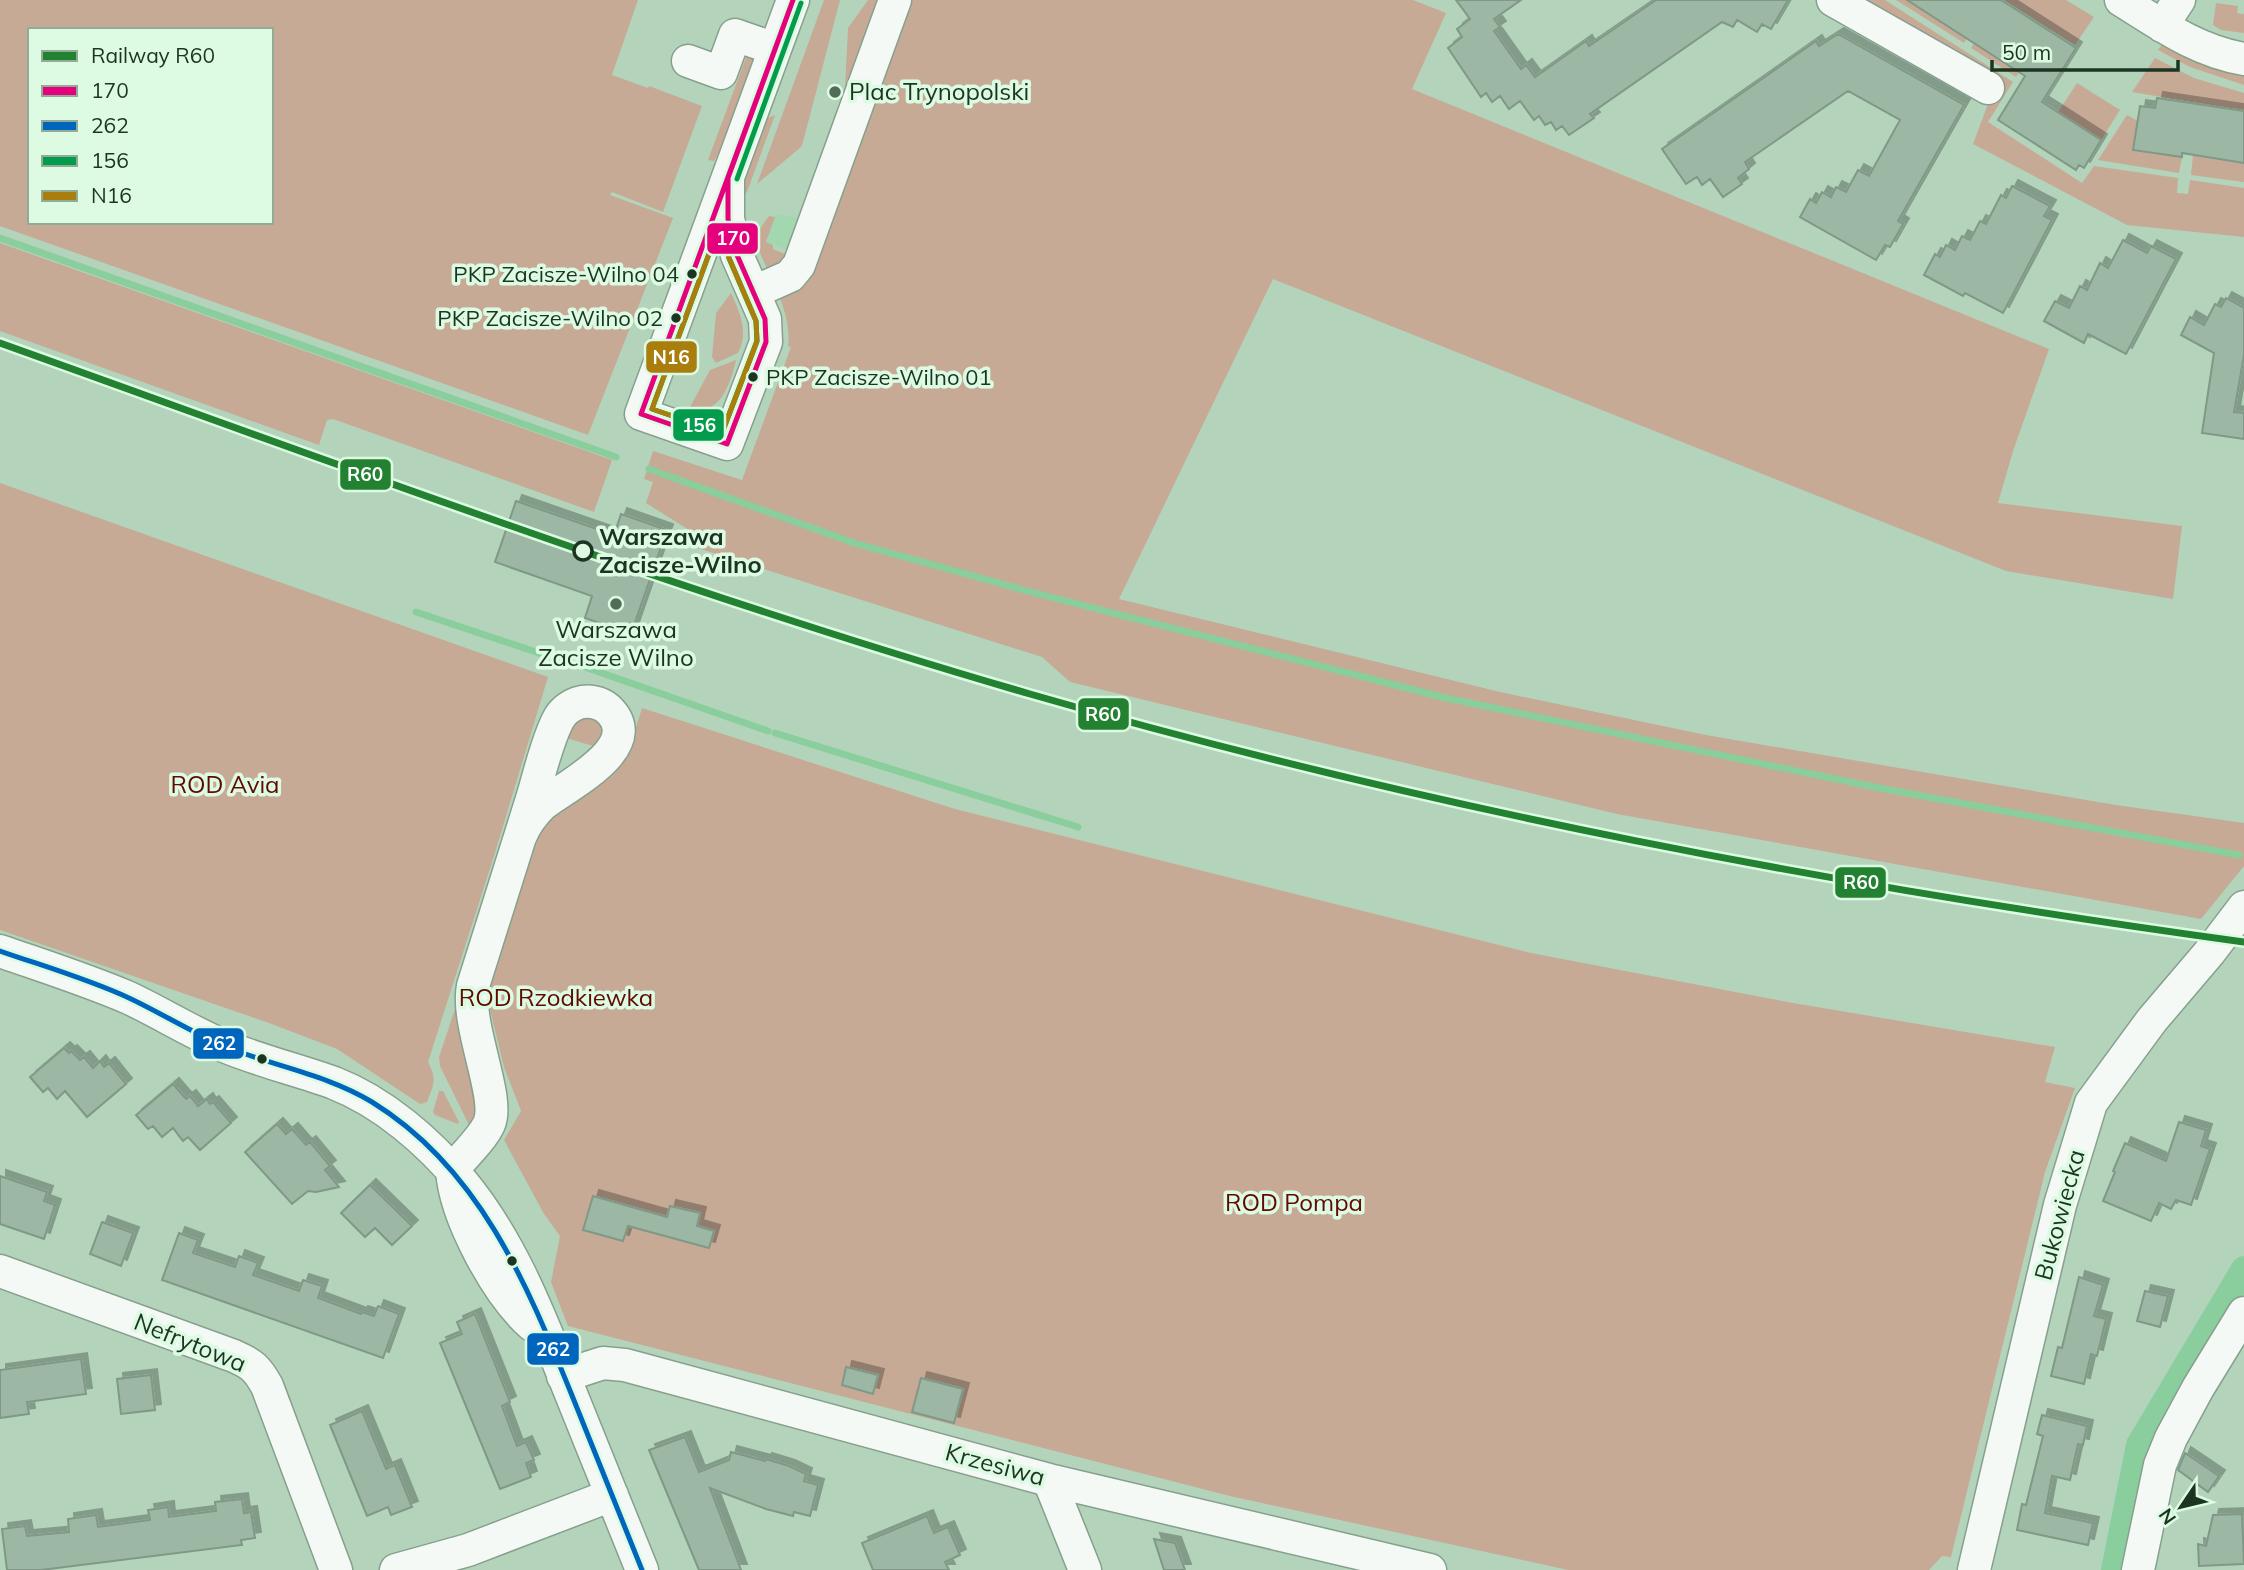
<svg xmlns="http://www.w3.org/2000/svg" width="2244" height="1570" font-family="Mulish,sans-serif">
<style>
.built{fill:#a2d7b0}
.green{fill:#c6aa96;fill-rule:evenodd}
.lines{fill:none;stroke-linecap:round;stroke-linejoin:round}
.stream{stroke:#8ace9d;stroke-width:7}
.canal{stroke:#8ace9d;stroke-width:26}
.building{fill:#9cb7a3;stroke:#7f9986;stroke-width:2;filter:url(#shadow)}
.minor-casing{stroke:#86a08d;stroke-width:35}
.minor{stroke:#f4f9f5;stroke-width:32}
.bus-1-casing{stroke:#ddfbe3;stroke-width:10}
.bus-2-casing{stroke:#ddfbe3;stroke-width:10}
.bus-3-casing{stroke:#ddfbe3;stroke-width:10}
.bus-4-casing{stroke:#ddfbe3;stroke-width:10}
.bus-1{stroke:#e5007d;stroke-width:5}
.bus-2{stroke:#0065bd;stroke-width:5}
.bus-3{stroke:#039b4c;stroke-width:5}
.bus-4{stroke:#aa7e0c;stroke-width:5}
.rail-1-casing{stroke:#ddfbe3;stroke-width:12}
.rail-1{stroke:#238132;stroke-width:7}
.poi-dot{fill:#516d58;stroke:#ddfbe3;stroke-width:2.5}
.bus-dot{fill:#1c3523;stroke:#ddfbe3;stroke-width:2.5}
.stop-dot{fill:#ddfbe3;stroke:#1c3523;stroke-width:3.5}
.labels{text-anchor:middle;stroke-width:7;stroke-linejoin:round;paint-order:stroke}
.bus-label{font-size:22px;fill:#1c3523;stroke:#ddfbe3;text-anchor:end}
.poi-label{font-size:24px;fill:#1c3523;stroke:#ddfbe3;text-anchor:start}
.stop-label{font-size:24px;font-weight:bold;fill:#1c3523;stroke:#ddfbe3;text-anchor:start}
.park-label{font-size:24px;fill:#600a00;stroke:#ddfbe3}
.street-label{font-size:24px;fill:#1c3523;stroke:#ddfbe3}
.line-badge{stroke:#ddfbe3;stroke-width:2.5}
.badge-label{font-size:19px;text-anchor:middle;font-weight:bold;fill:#fff}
</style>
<defs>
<filter id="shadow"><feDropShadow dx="6" dy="-6" stdDeviation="0" flood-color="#0004"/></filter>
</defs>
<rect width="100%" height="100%" fill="#b3d4bb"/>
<!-- built -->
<path class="built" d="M 776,214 L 807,219 L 795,253 L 766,242 Z"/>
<!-- green -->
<path class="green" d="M 0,0 L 638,0 L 612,75 L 648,88 L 649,86 L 702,106 L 663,212 L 612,192 L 610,195 L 673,218 L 588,435 L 0,226 ZM 30,30 L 271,30 L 271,222 L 30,222 Z
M 824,0 L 840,0 L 803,142 L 801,147 L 757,184 Z
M 868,0 L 1413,0 L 1446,13 L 1412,89 L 2049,349 L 2013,451 L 1998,503 L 2182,526 L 2173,599 L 2006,571 L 1273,279 L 1119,599 L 1500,692 L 1706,735 L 2116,805 L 2244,823 L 2244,866 L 2201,919 L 1617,814 L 1070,682 L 1042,657 L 691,546 L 689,530 L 646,503 L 653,482 L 644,479 L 653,451 L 742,480 L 791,347 L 788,346 C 793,310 765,271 754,237 L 769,216 L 775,217 L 766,242 L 773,245 L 773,249 L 793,257 L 844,108 L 848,28 Z
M 1855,0 L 1885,0 L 2013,82 L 1988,122 L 2082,183 L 2094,166 L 2178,178 L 2177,193 L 2188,194 L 2190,180 L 2244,188 L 2244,237 L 2127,225 L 1973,144 L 1997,80 Z
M 1896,0 L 1907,0 L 1967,38 L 1964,43 Z
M 2004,0 L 2066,0 L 2094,17 L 2075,45 Z
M 2216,3 L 2238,6 L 2237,13 L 2244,14 L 2244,33 L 2221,30 L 2213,25 Z
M 1974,43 L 2019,72 L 2016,77 L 1971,48 Z
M 2163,43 L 2201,64 L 2244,76 L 2244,85 L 2190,67 L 2158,50 Z
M 750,47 L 758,53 L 730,131 L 714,161 L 708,160 Z
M 2155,58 L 2194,78 L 2244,93 L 2244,111 L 2132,92 Z
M 2077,83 L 2120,110 L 2101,140 L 2058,112 Z
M 775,115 L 747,192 L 743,195 L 744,178 L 763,120 Z
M 2127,115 L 2138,121 L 2134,150 L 2182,157 L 2179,173 L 2098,160 Z
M 2193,155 L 2244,162 L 2244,182 L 2191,175 Z
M 0,243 L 612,460 L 594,512 L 333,419 L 327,420 L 319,445 L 0,331 Z
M 731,293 C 740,313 749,332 738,353 L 716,363 L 712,357 L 716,313 Z
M 736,360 C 731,383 719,419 690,407 L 710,370 Z
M 0,483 L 548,677 L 494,856 L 428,1062 C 437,1079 434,1084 427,1102 L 420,1104 L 337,1049 L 269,1023 L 0,930 Z
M 642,708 L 955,809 L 1531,953 L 1793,1003 L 2055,1047 L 2045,1082 L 2075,1088 L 2045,1172 L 1951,1557 L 1942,1556 L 1929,1570 L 1568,1570 L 1230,1496 L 568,1326 L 551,1282 L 560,1236 L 544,1214 L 504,1140 L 521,1111 L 504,1067 L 487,997 L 532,853 L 547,819 L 611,775 L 628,753 Z
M 580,714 L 604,721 L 602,740 L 593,746 L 563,737 Z
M 463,985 L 482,1108 L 471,1129 L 440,1066 L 439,1057 Z
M 439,1091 L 443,1091 L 459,1122 L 458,1124 L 435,1115 L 433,1112 Z"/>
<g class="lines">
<!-- stream -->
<path class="stream" d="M 0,238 L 616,457
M 649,469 L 854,543 L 1031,592 L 1446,698 L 1874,787 L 2239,855
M 416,612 L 545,655
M 579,665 L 768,731
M 775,733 L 1078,827"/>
<!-- canal -->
<path class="canal" d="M 2114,1570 L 2139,1445 L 2244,1269"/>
</g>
<!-- building -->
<path class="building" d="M 1456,0 L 1521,0 L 1494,19 L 1500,27 L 1494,31 L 1521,69 L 1526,65 L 1535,77 L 1586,41 L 1589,46 L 1656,0 L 1788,0 L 1771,29 L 1762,24 L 1757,32 L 1737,20 L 1733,27 L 1722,22 L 1590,114 L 1594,118 L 1569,135 L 1562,126 L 1556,130 L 1551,122 L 1545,125 L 1539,116 L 1534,120 L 1520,101 L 1509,109 L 1500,96 L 1492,102 L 1486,93 L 1481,97 L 1448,48 L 1462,37 L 1457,29 L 1470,19 Z
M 1907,0 L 2001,0 L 2076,48 L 2042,102 L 2101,140 L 2084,168 L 2079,165 L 2076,170 L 1998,120 L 2025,76 Z
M 1838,34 L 1964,105 L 1898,221 L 1903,224 L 1890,247 L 1885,245 L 1876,260 L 1800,217 L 1810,199 L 1816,203 L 1822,192 L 1831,197 L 1836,187 L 1846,192 L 1858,170 L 1869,176 L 1900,120 L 1848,91 L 1745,162 L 1749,169 L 1738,178 L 1742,184 L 1723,197 L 1710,179 L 1702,185 L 1697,177 L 1686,184 L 1662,149 L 1816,41 L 1819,46 Z
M 2157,98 L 2244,111 L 2244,163 L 2182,153 L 2182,157 L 2133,150 L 2140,106 L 2155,108 Z
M 2012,186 L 2050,206 L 2044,216 L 2052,220 L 2003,313 L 1965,293 L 1963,296 L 1924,275 L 1935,254 L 1940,257 L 1946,245 L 1955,250 L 1962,236 L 1970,240 L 1980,221 L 1986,224 L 2001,195 L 2006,198 Z
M 2123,240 L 2147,253 L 2151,246 L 2176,259 L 2126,354 L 2088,334 L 2084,343 L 2044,321 L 2055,301 L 2069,308 L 2080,286 L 2087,290 L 2100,263 L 2108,268 Z
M 2226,298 L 2244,308 L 2244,355 L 2234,412 L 2244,413 L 2244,439 L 2202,433 L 2214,353 L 2181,335 L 2190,317 L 2204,325 L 2215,304 L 2221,307 Z
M 516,501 L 614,535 L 621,514 L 667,530 L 631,634 L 585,618 L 592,596 L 495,562 Z
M 64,1048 L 69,1053 L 71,1051 L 80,1060 L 84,1057 L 93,1068 L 100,1061 L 104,1067 L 109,1063 L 126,1084 L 87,1117 L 65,1091 L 57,1099 L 48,1088 L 43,1092 L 30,1077 Z
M 173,1084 L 186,1099 L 190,1096 L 198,1106 L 207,1099 L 210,1104 L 213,1102 L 231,1123 L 200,1150 L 188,1137 L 183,1141 L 173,1128 L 162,1137 L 153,1126 L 148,1129 L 136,1115 Z
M 2179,1122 L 2206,1130 L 2201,1146 L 2210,1149 L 2191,1205 L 2176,1200 L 2171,1209 L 2159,1203 L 2151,1221 L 2103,1201 L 2115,1172 L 2113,1171 L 2125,1143 L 2166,1161 Z
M 277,1124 L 286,1134 L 292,1129 L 306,1145 L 310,1142 L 330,1166 L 325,1170 L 339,1187 L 316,1192 L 308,1191 L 292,1204 L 245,1152 Z
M 0,1176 L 47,1192 L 44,1201 L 55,1205 L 44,1239 L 0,1224 Z
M 370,1185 L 412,1226 L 392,1245 L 375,1228 L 365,1237 L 341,1213 Z
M 593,1196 L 667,1217 L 670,1206 L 700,1213 L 697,1226 L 714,1231 L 709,1248 L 628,1226 L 623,1241 L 583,1230 Z
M 102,1222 L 133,1233 L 121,1266 L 90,1254 Z
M 179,1233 L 198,1240 L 193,1253 L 235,1267 L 239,1256 L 258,1263 L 253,1275 L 299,1291 L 303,1280 L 322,1286 L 318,1298 L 361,1314 L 362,1312 L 374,1316 L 378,1306 L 399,1314 L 383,1358 L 162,1280 Z
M 2079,1277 L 2103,1285 L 2094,1316 L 2106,1319 L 2097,1356 L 2091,1354 L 2084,1384 L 2051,1376 L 2058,1347 L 2062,1348 Z
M 2145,1291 L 2168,1296 L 2160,1327 L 2137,1321 Z
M 475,1314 L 510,1402 L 502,1406 L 517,1446 L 526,1442 L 534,1460 L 526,1463 L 531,1477 L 500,1489 L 440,1343 L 462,1334 L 457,1322 Z
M 81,1359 L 86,1394 L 27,1402 L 29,1414 L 0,1418 L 0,1370 Z
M 846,1367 L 878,1375 L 873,1394 L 842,1385 Z
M 151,1375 L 155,1410 L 121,1414 L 117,1379 Z
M 921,1378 L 963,1389 L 954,1423 L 912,1412 Z
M 362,1411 L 386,1469 L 395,1465 L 412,1507 L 391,1515 L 388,1507 L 367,1516 L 330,1425 Z
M 2042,1415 L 2087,1426 L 2083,1445 L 2078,1444 L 2070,1480 L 2052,1476 L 2045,1513 L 2093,1523 L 2088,1545 L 2017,1530 L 2022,1504 L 2026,1505 L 2043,1436 L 2037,1434 Z
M 685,1437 L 699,1472 L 729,1460 L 731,1452 L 765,1461 L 766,1459 L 789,1466 L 806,1474 L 804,1481 L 818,1485 L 810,1516 L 794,1512 L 793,1516 L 766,1509 L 710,1488 L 741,1570 L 699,1570 L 649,1450 Z
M 2185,1453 L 2219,1476 L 2208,1492 L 2178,1470 Z
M 242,1499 L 244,1513 L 251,1512 L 255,1538 L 241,1540 L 242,1545 L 41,1570 L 7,1570 L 2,1529 L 25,1526 L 27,1536 L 69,1532 L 68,1519 L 96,1515 L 98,1527 L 150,1520 L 148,1510 L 168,1507 L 169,1517 L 216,1511 L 215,1502 Z
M 2242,1514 L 2244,1564 L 2199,1566 L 2198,1544 L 2206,1546 L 2213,1515 Z
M 927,1516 L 934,1533 L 948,1527 L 960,1555 L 945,1562 L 949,1570 L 873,1570 L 862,1543 Z
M 1154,1539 L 1175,1543 L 1185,1570 L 1164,1570 Z"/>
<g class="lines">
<!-- minor casing -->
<g class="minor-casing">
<path id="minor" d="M 1833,0 L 1988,88
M 2121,0 C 2161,25 2197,51 2244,59
M 2162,26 L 2179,0
M 688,61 L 721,73 L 735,35 L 775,49
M 728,178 L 728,219 L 737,255 L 765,319 L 766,342 L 727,444 L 641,414 L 793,0
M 754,292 L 790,276 L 799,265 L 895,0
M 521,835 C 526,823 533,814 542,805 C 565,786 648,747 608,709 C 600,702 588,700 578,703 C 570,706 562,712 558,720 C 546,743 539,777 531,802 C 512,863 492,924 473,986 C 465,1024 501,1098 489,1124 C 482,1139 463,1157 452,1170 C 455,1217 497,1294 532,1325
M 0,951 C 43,966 87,980 129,998 C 161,1013 191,1032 224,1046 C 260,1061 298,1070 334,1083 C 383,1102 429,1142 462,1182 C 511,1241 539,1314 567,1384 C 592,1446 617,1508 642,1570
M 0,1271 L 234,1356 C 252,1364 257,1368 267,1386 L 336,1570
M 563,1376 L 603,1363 L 625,1365 L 1049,1480 L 1430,1570
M 1049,1480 L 1085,1570
M 396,1570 L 468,1550 L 612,1495
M 1974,1570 L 2060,1205 L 2091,1103 L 2152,1020 L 2209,953 L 2244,907
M 2138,1570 L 2160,1465 L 2171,1438 L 2198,1388 L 2244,1313"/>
</g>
<!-- minor -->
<use href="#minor" class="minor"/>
<!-- bus-1 casing -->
<g class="bus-1-casing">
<path id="bus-1" d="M 793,0 L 728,178 L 728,219 L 737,255 L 765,319 L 766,342 L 727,444 L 641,414 Z"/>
</g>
<!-- bus-2 casing -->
<g class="bus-2-casing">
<path id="bus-2" d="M 0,951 C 43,966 88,979 129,998 C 161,1013 191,1032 224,1046 C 272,1066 326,1074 372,1102 C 479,1168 526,1282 571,1393 C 595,1452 618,1511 642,1570"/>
</g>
<!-- bus-3 casing -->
<g class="bus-3-casing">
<path id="bus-3" d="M 737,179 L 801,3
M 720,224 L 729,258 L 756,321 L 757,341 L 722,433 L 652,409 Z"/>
</g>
<!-- bus-4 casing -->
<g class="bus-4-casing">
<path id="bus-4" d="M 720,224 L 729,258 L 756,321 L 757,341 L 722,433 L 652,409 Z"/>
</g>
<!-- bus-1 -->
<use href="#bus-1" class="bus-1"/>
<!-- bus-2 -->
<use href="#bus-2" class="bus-2"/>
<!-- bus-3 -->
<use href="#bus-3" class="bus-3"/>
<!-- bus-4 -->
<use href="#bus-4" class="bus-4"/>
<!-- rail-1 casing -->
<g class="rail-1-casing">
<path id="rail-1" d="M 0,343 C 341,465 681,593 1030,694 C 1428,809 1834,886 2244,942"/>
</g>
<!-- rail-1 -->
<use href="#rail-1" class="rail-1"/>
</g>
<!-- markers -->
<g class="poi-dot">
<circle cx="835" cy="92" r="7"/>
<circle cx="616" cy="604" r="7"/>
</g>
<g class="bus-dot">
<circle cx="692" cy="274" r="6"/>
<circle cx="676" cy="318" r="6"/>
<circle cx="753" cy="377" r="6"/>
<circle cx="262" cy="1059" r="6"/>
<circle cx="512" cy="1261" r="6"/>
</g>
<circle class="stop-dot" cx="583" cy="551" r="9"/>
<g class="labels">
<!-- bus labels -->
<g class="bus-label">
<text x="679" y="282">PKP Zacisze-Wilno 04</text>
<text x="663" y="326">PKP Zacisze-Wilno 02</text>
<text x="766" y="385" text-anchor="start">PKP Zacisze-Wilno 01</text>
</g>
<!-- poi labels -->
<g class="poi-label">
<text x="849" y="100">Plac Trynopolski</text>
<text x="616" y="638" text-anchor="middle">Warszawa<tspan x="616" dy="28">Zacisze Wilno</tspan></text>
</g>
<!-- stop labels -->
<g class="stop-label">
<text x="599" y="545">Warszawa<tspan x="599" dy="28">Zacisze-Wilno</tspan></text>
</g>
<!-- park labels -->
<g class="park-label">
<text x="225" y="793">ROD Avia</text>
<text x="556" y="1006">ROD Rzodkiewka</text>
<text x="1294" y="1211">ROD Pompa</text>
</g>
<!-- street labels -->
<g class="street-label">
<text transform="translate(2060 1215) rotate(-75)" y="8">Bukowiecka</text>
<text transform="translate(190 1343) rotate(22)" y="8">Nefrytowa</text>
<text transform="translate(995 1465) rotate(15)" y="8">Krzesiwa</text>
</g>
</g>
<g class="line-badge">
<rect x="706" y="222" width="53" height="33" rx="7" fill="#e5007d"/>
<rect x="645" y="340" width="53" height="34" rx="7" fill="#aa7e0c"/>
<rect x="672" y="408" width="53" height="34" rx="7" fill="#039b4c"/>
<rect x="339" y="458" width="53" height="33" rx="7" fill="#238132"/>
<rect x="1077" y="697" width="53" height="34" rx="7" fill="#238132"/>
<rect x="1834" y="866" width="53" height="33" rx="7" fill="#238132"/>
<rect x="192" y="1027" width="53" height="33" rx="7" fill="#0065bd"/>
<rect x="526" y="1332" width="54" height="34" rx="7" fill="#0065bd"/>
</g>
<g class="badge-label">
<text x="733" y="245">170</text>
<text x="671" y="364">N16</text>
<text x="699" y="432">156</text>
<text x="365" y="481">R60</text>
<text x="1103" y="721">R60</text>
<text x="1861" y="889">R60</text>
<text x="219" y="1050">262</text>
<text x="553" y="1356">262</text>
</g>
<!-- legend -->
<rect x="28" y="28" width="245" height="196" fill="#ddfbe3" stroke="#90ac96" stroke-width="2"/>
<rect x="42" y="51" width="35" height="10" fill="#238132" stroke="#90ac96" stroke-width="2"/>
<text x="91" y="63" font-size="21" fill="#1c3523">Railway R60</text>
<rect x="42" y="86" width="35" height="10" fill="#e5007d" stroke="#90ac96" stroke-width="2"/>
<text x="91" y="98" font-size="21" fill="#1c3523">170</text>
<rect x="42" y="121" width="35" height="10" fill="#0065bd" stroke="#90ac96" stroke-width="2"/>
<text x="91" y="133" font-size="21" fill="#1c3523">262</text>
<rect x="42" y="156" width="35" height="10" fill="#039b4c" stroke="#90ac96" stroke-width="2"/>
<text x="91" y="168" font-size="21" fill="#1c3523">156</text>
<rect x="42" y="191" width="35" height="10" fill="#aa7e0c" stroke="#90ac96" stroke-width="2"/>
<text x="91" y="203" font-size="21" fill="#1c3523">N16</text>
<!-- north arrow -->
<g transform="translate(2181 1507) rotate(235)" stroke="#ddfbe3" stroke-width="5" paint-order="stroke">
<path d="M0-5L12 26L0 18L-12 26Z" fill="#1c3523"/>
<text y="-10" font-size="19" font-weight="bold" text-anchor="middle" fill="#1c3523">N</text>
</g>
<!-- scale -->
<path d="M1992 60v10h186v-10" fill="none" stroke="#1c3523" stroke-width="3.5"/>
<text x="2002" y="60" font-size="21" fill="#1c3523" stroke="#ddfbe3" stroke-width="5" paint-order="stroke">50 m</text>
</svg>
